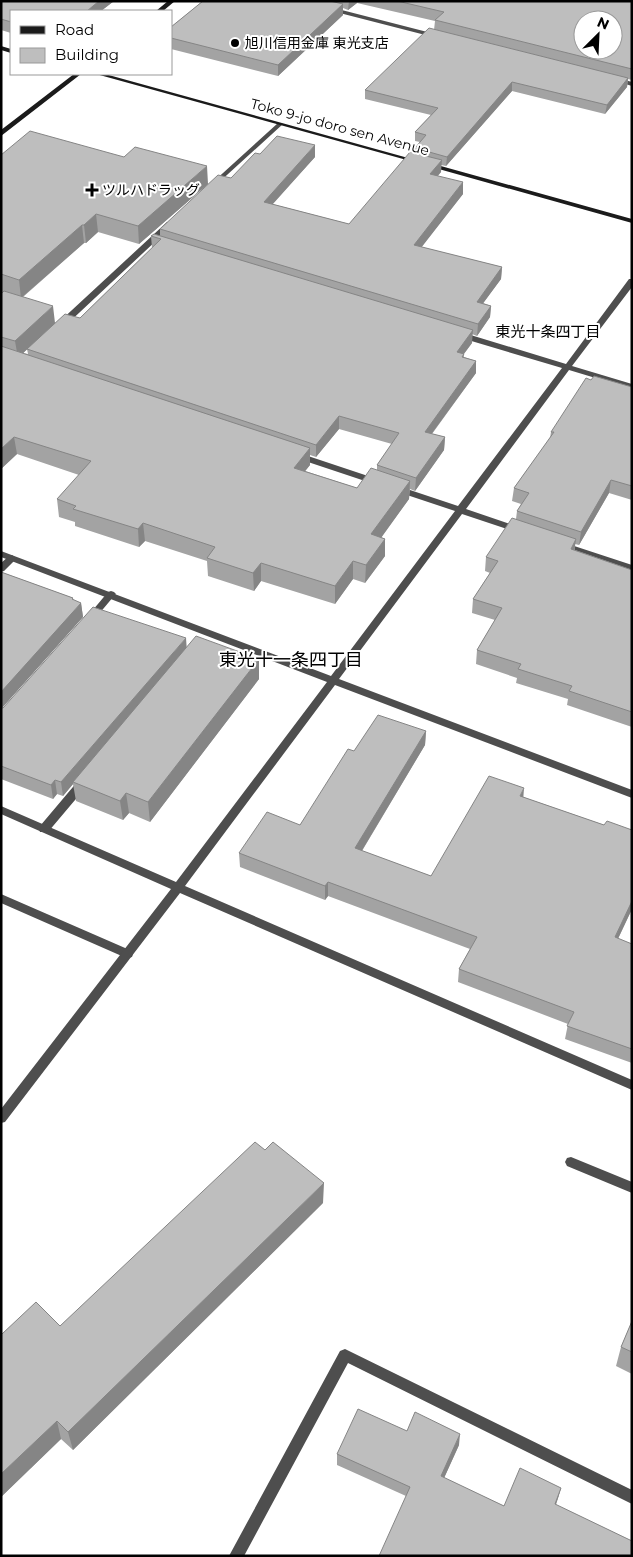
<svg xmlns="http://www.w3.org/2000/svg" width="633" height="1557" font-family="Montserrat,'Noto Sans JP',sans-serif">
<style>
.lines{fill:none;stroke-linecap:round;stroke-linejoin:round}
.lane{fill:#4e4e4e;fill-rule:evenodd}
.street{fill:#4e4e4e;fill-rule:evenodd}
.secondary{fill:#1b1b1b;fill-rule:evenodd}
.wall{fill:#a3a3a3;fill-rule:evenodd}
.shaded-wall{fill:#858585}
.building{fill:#bebebe;stroke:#858585;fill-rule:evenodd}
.poi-dot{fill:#000;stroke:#fff;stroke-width:2}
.labels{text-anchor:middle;stroke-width:4;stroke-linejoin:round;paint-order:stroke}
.far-poi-label{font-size:14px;fill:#000;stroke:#fff;text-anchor:start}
.far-street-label{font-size:14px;fill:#000;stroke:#fff}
.far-neighbourhood-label{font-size:15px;fill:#000;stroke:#fff}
.neighbourhood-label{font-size:18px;fill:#000;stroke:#fff}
</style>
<rect width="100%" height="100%" fill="#fff"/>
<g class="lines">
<!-- lane -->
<path class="lane" d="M 12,555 L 16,558 L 15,560 L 4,571 L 1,572 L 1,563 L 9,556 Z
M 111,591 L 114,592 L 116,594 L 114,596 L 93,621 L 87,621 L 85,619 L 87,617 L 108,592 Z
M 82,780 L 86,781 L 87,784 L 86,787 L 48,832 L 40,832 L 39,829 L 40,826 L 78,781 Z
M 1,894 L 132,951 L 133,954 L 132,957 L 128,958 L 124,957 L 1,903 Z
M 571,1157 L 632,1182 L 632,1193 L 567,1166 L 565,1162 L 567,1158 Z"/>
<!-- street -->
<path class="street" d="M 330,7 L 439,35 L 440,36 L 437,38 L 328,10 L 327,9 Z
M 614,77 L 632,82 L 632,86 L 612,80 L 611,79 Z
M 278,123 L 283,124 L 216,185 L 212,185 L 212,183 Z
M 167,222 L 174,224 L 64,327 L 58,327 L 58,323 Z
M 629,279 L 632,279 L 632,287 L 572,366 L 632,384 L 632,389 L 569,370 L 466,509 L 522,528 L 523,530 L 522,532 L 516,532 L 462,514 L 339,679 L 632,790 L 632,798 L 335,685 L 185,886 L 632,1080 L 632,1090 L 180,893 L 5,1122 L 1,1123 L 1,1109 L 171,889 L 1,814 L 1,806 L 176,882 L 327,682 L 1,557 L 1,551 L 331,676 L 455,511 L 395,491 L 394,489 L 395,487 L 401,487 L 458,506 L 562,368 L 458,337 L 458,333 L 464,333 L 566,364 Z
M 299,453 L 380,480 L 381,482 L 377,485 L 296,458 L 295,456 Z
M 562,542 L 632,565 L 632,571 L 559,547 L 558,545 Z
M 345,1349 L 632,1490 L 632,1504 L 348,1363 L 244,1556 L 229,1556 L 340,1351 Z"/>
<!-- secondary -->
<path class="secondary" d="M 168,1 L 175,1 L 163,11 L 156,11 Z
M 1,46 L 11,49 L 11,53 L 1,50 Z
M 74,74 L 81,74 L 1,136 L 1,130 Z
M 96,74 L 105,74 L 419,161 L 414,162 Z
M 430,163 L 632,219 L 632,223 L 428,166 L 427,165 Z"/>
</g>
<!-- wall -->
<path class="wall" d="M 1,1 L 114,1 L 101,11 L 11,11 L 11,33 L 1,30 Z
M 203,1 L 632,1 L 632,80 L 628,79 L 627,87 L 605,114 L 512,91 L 446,166 L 441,165 L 441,172 L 438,176 L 463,194 L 421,247 L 502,267 L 501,279 L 483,303 L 491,306 L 490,317 L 477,336 L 472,334 L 472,343 L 464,354 L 464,357 L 476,361 L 476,373 L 432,434 L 445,437 L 444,450 L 415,491 L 410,489 L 409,499 L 381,537 L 385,539 L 385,556 L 365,583 L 353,579 L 335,604 L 261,581 L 254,591 L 208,576 L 207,561 L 145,541 L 139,547 L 75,526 L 75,522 L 59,517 L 57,499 L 79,475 L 17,454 L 1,469 L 1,294 L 3,292 L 1,292 L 1,155 L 208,184 L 139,244 L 98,232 L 86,243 L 84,243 L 23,297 L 55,323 L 80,318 L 152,248 L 151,236 L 160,236 L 160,229 L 231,178 L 260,154 L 315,157 L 272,204 L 349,224 L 415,153 L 415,148 L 420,142 L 415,141 L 415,132 L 431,115 L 365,99 L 365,90 L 434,30 L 435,21 L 357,3 L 348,10 L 343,8 L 343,15 L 278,76 L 171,49 L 171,27 ZM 27,349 L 28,354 L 23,353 ZM 339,429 L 392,444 L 377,465 L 377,470 L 357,488 L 305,471 L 310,465 L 310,455 L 316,457 Z
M 591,380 L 632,387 L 632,500 L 609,493 L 579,545 L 575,544 L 575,550 L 632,570 L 632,727 L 567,705 L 568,699 L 516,683 L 517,678 L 476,664 L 477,650 L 495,620 L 472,613 L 473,599 L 490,573 L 485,571 L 486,557 L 516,519 L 517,511 L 521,504 L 512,501 L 514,488 L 550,438 L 551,432 Z
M 1,572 L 73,598 L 73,600 L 81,603 L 83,617 L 2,708 L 186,648 L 259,679 L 150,822 L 129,813 L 123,820 L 76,801 L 73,784 L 63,796 L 57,794 L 53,799 L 1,779 Z
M 426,731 L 425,745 L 362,851 L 431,876 L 523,797 L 604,825 L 632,830 L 632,909 L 618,939 L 632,944 L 632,1063 L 565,1039 L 568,1024 L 458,982 L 459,969 L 470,949 L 328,896 L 325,900 L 240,867 L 239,853 L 300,825 L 354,751 Z
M 323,1203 L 73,1450 L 61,1439 L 1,1497 L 1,1334 L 60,1326 Z
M 632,1321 L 632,1374 L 616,1366 L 621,1347 Z
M 407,1431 L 459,1445 L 444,1478 L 504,1506 L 561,1488 L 556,1505 L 632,1541 L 406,1496 L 337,1465 L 337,1454 Z"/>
<!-- shaded-wall -->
<path class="shaded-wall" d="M 99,1 L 114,1 L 101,11 L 87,11 Z
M 349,1 L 357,1 L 357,3 L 348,10 Z
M 343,4 L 343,15 L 278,76 L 278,65 Z
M 628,78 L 627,87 L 605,114 L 607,105 Z
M 512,82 L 512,91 L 446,166 L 447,157 Z
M 315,145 L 315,157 L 264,214 L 264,202 Z
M 442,160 L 441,172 L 429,185 L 430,174 Z
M 207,166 L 208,184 L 139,244 L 138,226 Z
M 463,182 L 463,194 L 414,257 L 414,245 Z
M 96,214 L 98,232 L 86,243 L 84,225 Z
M 82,225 L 84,243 L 21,298 L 19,280 Z
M 502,267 L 501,279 L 476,313 L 477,302 Z
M 53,306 L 55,323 L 18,358 L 15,341 Z
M 491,306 L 490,317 L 477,336 L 478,324 Z
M 473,330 L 472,343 L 456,364 L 457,352 Z
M 476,361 L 476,373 L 424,444 L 425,432 Z
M 339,416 L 339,429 L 316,457 L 316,445 Z
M 14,437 L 17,454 L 1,469 L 1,449 Z
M 445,437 L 444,450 L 415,491 L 416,478 Z
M 310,448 L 310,465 L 294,485 L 294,468 Z
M 611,480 L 609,493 L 579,545 L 581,532 Z
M 410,481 L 409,499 L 371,552 L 371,534 Z
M 143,523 L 145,541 L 139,547 L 138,529 Z
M 385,539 L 385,556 L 365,583 L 366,565 Z
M 576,539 L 574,554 L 571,549 Z
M 353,561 L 353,579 L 335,604 L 335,586 Z
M 261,563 L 261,581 L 254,591 L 253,573 Z
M 73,598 L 75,610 L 81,603 L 83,617 L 1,709 L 1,692 Z
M 186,638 L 187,652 L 73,782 L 73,784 L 63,796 L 61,782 Z
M 259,659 L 259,679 L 150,822 L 148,802 Z
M 426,731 L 425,745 L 355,862 L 355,848 Z
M 55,780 L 57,794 L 53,799 L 51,785 Z
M 524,788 L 523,802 L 520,796 Z
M 126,793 L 129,813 L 123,820 L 120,801 Z
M 328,882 L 328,896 L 325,900 L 325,886 Z
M 632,901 L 632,909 L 612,951 L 615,937 Z
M 324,1183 L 323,1203 L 73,1450 L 68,1432 Z
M 57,1421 L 61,1439 L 1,1497 L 1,1474 Z
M 460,1434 L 459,1445 L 440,1487 L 441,1476 Z
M 561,1488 L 558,1498 L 552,1514 L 555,1504 Z"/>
<!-- building -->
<path class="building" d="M 1,1 L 99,1 L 87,11 L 11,11 L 11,22 L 1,19 Z
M 203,1 L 330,1 L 343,4 L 278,65 L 171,38 L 171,27 Z
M 397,1 L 632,1 L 632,69 L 435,20 L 444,12 ZM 583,20 L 613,20 L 613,50 L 583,50 Z
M 429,28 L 628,78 L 607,105 L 512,82 L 447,157 L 415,148 L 426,135 L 415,132 L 438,108 L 365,90 Z
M 30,131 L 124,157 L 135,147 L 207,166 L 138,226 L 96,214 L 84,225 L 82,225 L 19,280 L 1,274 L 1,155 Z
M 277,136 L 315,145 L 264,202 L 349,224 L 410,152 L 442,160 L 430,174 L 463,182 L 414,245 L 502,267 L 477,302 L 491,306 L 478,324 L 160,229 L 218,175 L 231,178 L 255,153 L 260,154 Z
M 154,234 L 473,330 L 457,352 L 464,354 L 462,357 L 476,361 L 425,432 L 445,437 L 416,478 L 377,465 L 399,433 L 339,416 L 316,445 L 27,349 L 65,314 L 80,318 L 161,239 L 151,236 Z
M 4,291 L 53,306 L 15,341 L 1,337 L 1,294 Z
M 1,346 L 310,448 L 294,468 L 357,488 L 371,468 L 410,481 L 371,534 L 385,539 L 366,565 L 353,561 L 335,586 L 261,563 L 253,573 L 207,558 L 215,547 L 143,523 L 138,529 L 73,509 L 76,506 L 57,499 L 91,461 L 14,437 L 1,449 Z
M 594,376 L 632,387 L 632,486 L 611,480 L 581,532 L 517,511 L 529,493 L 514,488 L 554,432 L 551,432 L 586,378 L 591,380 Z
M 512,518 L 576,539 L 571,549 L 632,570 L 632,712 L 569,691 L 572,686 L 518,669 L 521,664 L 477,650 L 502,608 L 473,599 L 498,561 L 486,557 Z
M 1,572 L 73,598 L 72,599 L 81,603 L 1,692 Z
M 93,607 L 186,638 L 61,782 L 55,780 L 51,785 L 1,766 L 1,708 L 3,708 Z
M 196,636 L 259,659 L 148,802 L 126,793 L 120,801 L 73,782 Z
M 378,715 L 426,731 L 355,848 L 431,876 L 489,776 L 524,788 L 520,796 L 604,825 L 607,821 L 632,830 L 632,901 L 615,937 L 632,944 L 632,1049 L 567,1026 L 574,1012 L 459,969 L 477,937 L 328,882 L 325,886 L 239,853 L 267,812 L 300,825 L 348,749 L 354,751 Z
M 255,1142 L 265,1150 L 273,1142 L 324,1183 L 68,1432 L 57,1421 L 1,1474 L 1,1334 L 2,1334 L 36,1302 L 60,1326 Z
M 632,1321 L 632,1352 L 621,1347 Z
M 358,1409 L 407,1431 L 415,1412 L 460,1434 L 441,1476 L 504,1506 L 520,1468 L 561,1488 L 555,1504 L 632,1541 L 632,1556 L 379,1556 L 410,1487 L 337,1454 Z"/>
<!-- markers -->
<g class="poi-dot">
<circle cx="235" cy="43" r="5"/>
<path d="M89.5 182.5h5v5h5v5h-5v5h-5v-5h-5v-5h5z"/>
</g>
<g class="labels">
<!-- far-poi labels -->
<g class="far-poi-label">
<text x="245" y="48">旭川信用金庫 東光支店</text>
<text x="102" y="195">ツルハドラッグ</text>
</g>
<!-- far-street labels -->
<g class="far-street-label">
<text transform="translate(340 127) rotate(15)" y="5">Toko 9-jo doro sen Avenue</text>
</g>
<!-- far-neighbourhood labels -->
<g class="far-neighbourhood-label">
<text x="548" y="337">東光十条四丁目</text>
</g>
<!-- neighbourhood labels -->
<g class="neighbourhood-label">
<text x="291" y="666">東光十一条四丁目</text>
</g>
</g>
<!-- border -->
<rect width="633" height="1557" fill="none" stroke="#000000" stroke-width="5"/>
<!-- legend -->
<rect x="10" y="10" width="162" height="65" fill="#ffffff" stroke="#999999"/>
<rect x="20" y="26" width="25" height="8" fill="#1b1b1b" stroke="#999999"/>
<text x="55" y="35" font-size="15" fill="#000000">Road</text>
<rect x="20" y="48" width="25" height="15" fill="#bebebe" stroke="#999999"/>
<text x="55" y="60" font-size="15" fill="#000000">Building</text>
<!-- north arrow -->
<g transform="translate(598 35) rotate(24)"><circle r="24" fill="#ffffff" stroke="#999999"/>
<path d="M0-4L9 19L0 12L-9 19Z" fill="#000000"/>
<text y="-8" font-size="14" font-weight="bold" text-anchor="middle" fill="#000000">N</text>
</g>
</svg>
